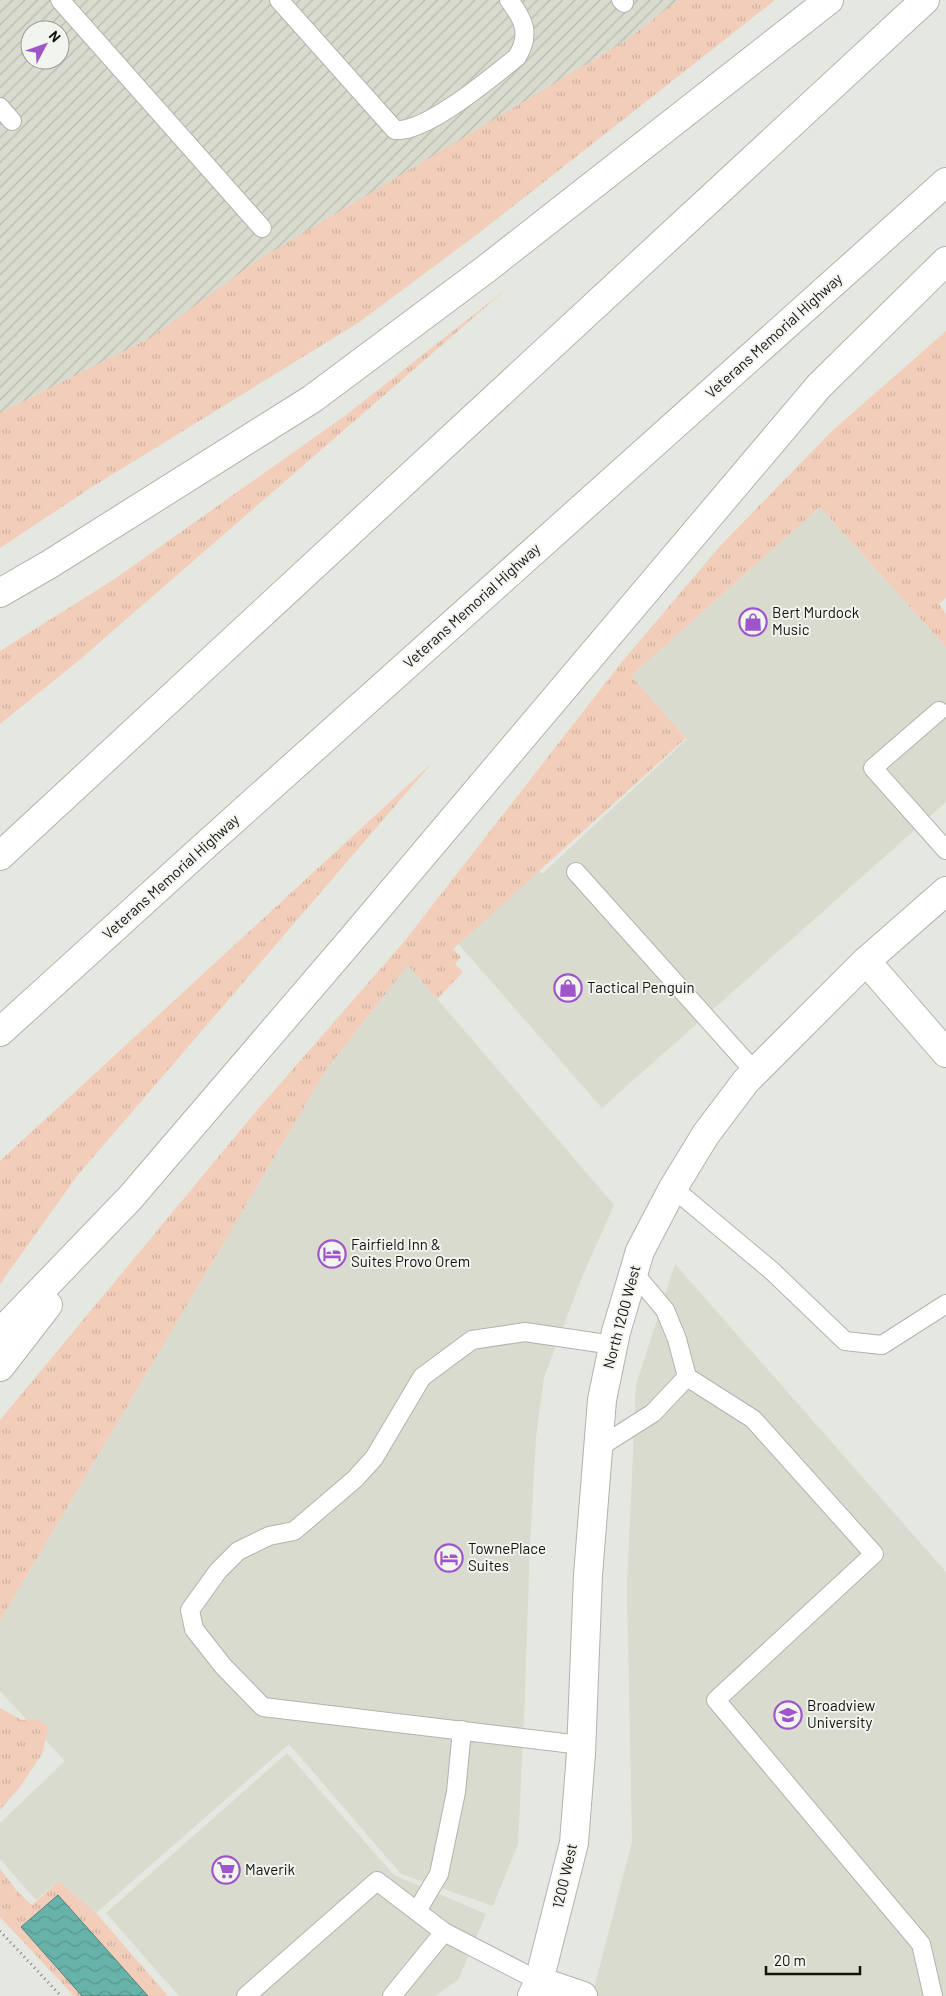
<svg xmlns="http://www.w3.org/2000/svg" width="946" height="1996" font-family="Barlow,sans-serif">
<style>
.built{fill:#d8dbce}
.industrial{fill:url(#industrial-furrows);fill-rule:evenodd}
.grass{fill:url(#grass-tufts)}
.water{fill:url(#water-waves);stroke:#4e827b}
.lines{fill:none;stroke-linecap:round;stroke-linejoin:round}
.lane-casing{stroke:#b2b3ae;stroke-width:20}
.street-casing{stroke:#b2b3ae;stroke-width:30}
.secondary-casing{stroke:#b2b3ae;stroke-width:30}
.highway-casing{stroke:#b2b3ae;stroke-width:30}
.path{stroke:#7d7f7b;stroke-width:3;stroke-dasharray:1 4;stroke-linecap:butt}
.lane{stroke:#fff;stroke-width:18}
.street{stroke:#fff;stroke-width:28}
.secondary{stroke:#fff;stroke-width:28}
.highway{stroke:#fff;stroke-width:28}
.labels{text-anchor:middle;stroke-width:4;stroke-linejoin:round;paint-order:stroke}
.street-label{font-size:15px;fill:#121311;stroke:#f2f4ee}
.poi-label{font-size:15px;fill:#121311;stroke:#f2f4ee;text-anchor:start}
</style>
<defs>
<pattern id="industrial-furrows" width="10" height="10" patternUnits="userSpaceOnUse" patternTransform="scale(1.25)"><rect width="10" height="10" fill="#d8dbce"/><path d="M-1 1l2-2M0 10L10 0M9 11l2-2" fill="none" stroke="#b8bbb0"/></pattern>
<pattern id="grass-tufts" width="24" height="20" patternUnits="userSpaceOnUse" patternTransform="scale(1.25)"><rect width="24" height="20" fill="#f2ceba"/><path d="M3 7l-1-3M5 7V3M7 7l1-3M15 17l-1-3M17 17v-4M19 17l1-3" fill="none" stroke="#ceb09f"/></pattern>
<pattern id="water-waves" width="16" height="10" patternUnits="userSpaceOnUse" patternTransform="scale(1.25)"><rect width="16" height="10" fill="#67b2a9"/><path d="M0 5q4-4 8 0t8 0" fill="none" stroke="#589890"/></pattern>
</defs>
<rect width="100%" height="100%" fill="#e5e7e1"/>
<!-- built -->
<path class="built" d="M 820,507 L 946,647 L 946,802 L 602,1108 L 455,940 L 536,866 L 542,874 L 687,739 L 631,676 Z
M 408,965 L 614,1205 L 582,1277 L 544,1377 L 536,1437 L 530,1545 L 524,1717 L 518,1844 L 493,1906 L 401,1874 L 289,1744 L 96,1913 L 59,1881 L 36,1900 L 0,1859 L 0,1823 L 65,1761 L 0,1691 L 0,1621 L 326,1070 Z
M 675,1264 L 946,1572 L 946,1996 L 592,1996 L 632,1842 L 627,1587 L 636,1385 Z
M 287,1753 L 394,1875 L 486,1914 L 458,1980 L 435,1996 L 179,1996 L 106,1913 Z"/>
<!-- industrial -->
<path class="industrial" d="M 0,0 L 737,0 L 0,448 ZM 30,30 L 60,30 L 60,60 L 30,60 Z"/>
<!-- grass -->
<path class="grass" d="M 678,0 L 775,0 L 479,233 L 358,323 L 92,487 L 0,548 L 0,413 L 150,338 L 258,260 L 627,40 Z
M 504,291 L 77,662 L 0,724 L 0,651 L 116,578 L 346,415 Z
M 946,331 L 946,598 L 939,604 L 946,614 L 946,647 L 820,507 L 631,676 L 686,738 L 453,949 L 461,957 L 455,964 L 463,972 L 437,999 L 408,965 L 326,1070 L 0,1621 L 0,1420 L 259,1108 L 403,943 L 621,663 L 721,545 L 832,431 Z
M 432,763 L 77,1176 L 0,1284 L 0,1161 Z
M 0,1708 L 22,1720 L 38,1719 L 49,1727 L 42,1754 L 20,1787 L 0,1810 Z
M 0,1869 L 17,1891 L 32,1905 L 59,1881 L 96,1913 L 167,1995 L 165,1996 L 74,1996 L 0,1917 Z"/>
<!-- water -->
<path class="water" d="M 58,1895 L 148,1996 L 82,1996 L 21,1927 Z"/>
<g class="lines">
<!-- lane casing -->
<g class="lane-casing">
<path id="lane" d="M 60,0 L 262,228
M 279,0 L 395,130 C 426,133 492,77 517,57 C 531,34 524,20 509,0
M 621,0 L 624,3
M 0,107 L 12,121
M 939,711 L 873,768 L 946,850
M 576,872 L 755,1072
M 673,1188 L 772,1271 L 845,1341 L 882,1345 L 946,1304
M 687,1377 L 753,1419 L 874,1554 L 716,1700 L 921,1944 L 933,1996
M 598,1448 L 653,1413 L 687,1377 L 677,1339 L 665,1310 L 634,1273
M 581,1745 L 263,1707 L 223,1666 L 194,1629 L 190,1610 L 218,1571 L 238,1551 L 269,1536 L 294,1531 L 355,1479 L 374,1458 L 422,1377 L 472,1340 L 525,1332 L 613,1345
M 417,1911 L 439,1874 L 456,1792 L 462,1730
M 246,1996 L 377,1881 L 444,1932 L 539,1981
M 392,1996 L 444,1932"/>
</g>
<!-- street casing -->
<g class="street-casing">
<path id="street" d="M 539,1981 L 583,1996"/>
</g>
<!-- secondary casing -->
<g class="secondary-casing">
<path id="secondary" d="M 866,961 L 946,1053
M 532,1996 L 539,1981 L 574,1843 L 581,1753 L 588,1575 L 602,1400 L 616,1332 L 640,1251 L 673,1188 L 706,1134 L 746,1081 L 866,961 L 946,891"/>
</g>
<!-- highway casing -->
<g class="highway-casing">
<path id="highway" d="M 0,593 L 50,564 L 312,399 L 486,269 L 829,0
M 0,856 L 925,0
M 0,1032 L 209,842 L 946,182
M 0,1333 L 130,1198 L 351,940 L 819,386 L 946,261
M 0,1367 L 48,1305"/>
</g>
<!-- path -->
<path class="path" d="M 0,1931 L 61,1996"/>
<!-- lane -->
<use href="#lane" class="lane"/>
<!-- street -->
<use href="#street" class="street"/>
<!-- secondary -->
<use href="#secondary" class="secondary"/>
<!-- highway -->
<use href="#highway" class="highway"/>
</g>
<!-- icons -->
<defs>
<g id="shop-ring" transform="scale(1.4375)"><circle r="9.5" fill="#f2f4ee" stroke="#9d55c9" stroke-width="1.5"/><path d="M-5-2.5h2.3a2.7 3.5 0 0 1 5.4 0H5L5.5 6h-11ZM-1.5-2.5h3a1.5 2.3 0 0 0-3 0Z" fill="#9d55c9"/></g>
<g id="hotel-ring" transform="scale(1.4375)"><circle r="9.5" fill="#f2f4ee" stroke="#9d55c9" stroke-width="1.5"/><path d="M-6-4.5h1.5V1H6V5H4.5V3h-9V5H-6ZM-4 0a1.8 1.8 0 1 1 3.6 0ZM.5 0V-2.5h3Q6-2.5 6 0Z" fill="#9d55c9"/></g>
<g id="university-ring" transform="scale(1.4375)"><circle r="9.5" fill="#f2f4ee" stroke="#9d55c9" stroke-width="1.5"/><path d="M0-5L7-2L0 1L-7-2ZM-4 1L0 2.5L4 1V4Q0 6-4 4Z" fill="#9d55c9"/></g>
<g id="supermarket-ring" transform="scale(1.4375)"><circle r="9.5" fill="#f2f4ee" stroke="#9d55c9" stroke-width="1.5"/><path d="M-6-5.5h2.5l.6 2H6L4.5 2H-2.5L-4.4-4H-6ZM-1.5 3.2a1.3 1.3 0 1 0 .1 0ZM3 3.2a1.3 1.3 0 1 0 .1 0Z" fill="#9d55c9"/></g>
</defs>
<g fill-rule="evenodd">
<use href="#shop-ring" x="753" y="622"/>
<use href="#shop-ring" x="568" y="988"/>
<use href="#hotel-ring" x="332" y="1254"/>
<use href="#hotel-ring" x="449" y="1558"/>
<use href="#university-ring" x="788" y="1715"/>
<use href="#supermarket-ring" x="226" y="1870"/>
</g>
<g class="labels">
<!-- street labels -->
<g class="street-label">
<text transform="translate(774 336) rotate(-42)" y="5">Veterans Memorial Highway</text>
<text transform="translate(472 606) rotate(-42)" y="5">Veterans Memorial Highway</text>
<text transform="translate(171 877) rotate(-42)" y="5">Veterans Memorial Highway</text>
<text transform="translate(622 1317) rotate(-75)" y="5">North 1200 West</text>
<text transform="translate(565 1876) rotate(-77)" y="5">1200 West</text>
</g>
<!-- poi labels -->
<g class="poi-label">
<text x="772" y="618">Bert Murdock<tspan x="772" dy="17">Music</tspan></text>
<text x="587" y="993">Tactical Penguin</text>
<text x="351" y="1250">Fairfield Inn &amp;<tspan x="351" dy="17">Suites Provo Orem</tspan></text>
<text x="468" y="1554">TownePlace<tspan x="468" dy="17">Suites</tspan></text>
<text x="807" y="1711">Broadview<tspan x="807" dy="17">University</tspan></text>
<text x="245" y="1875">Maverik</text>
</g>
</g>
<!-- north arrow -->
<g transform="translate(45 45) rotate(49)"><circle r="24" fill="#f2f4ee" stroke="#989a96"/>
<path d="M0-4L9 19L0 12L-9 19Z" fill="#9d55c9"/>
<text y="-8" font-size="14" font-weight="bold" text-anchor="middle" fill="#121311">N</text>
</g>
<!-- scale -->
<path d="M766 1966v8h94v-8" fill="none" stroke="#121311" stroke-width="2.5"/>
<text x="774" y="1966" font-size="15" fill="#121311" stroke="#f2f4ee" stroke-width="4" paint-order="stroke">20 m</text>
</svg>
